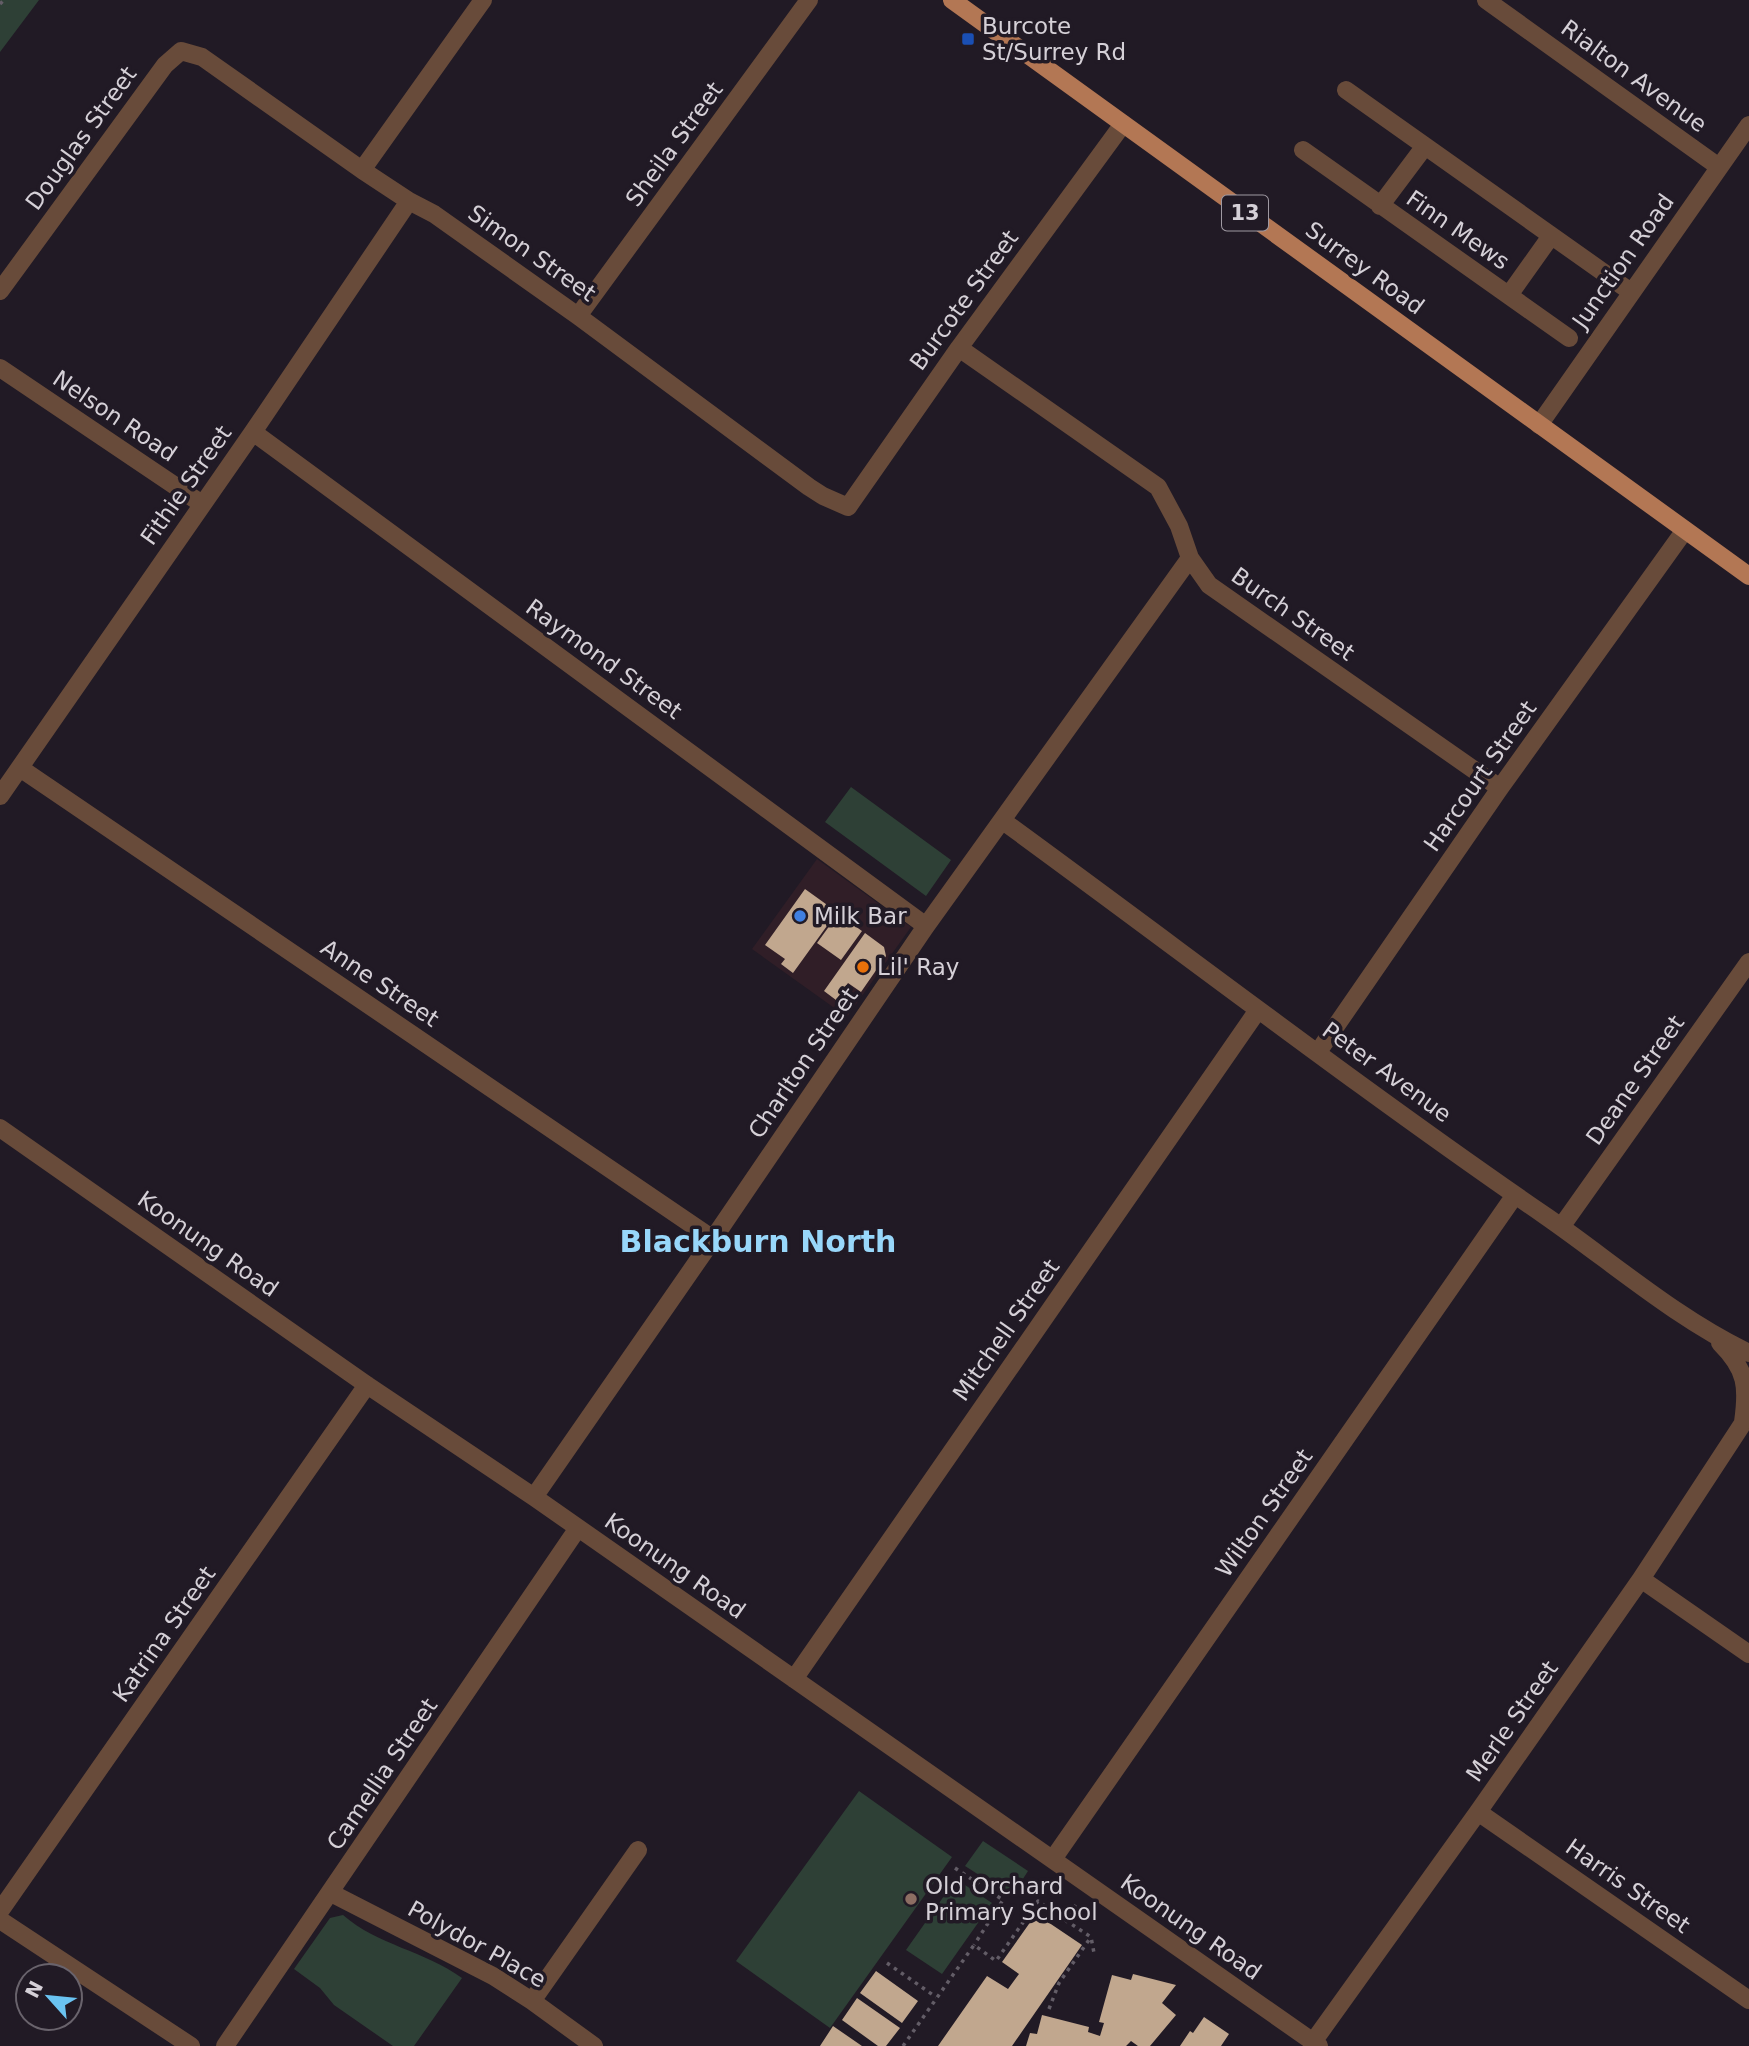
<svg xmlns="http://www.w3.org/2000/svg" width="1749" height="2046" font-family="'DejaVu Sans',sans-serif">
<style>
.commercial{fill:#301e27}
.green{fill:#2e4036}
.building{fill:#c1a78e}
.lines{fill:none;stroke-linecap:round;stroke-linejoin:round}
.path{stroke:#635d67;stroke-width:3.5;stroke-dasharray:3.5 5;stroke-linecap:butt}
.minor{stroke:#684b3a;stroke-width:18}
.major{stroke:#b37754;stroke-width:18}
.transit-dot{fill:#1a4fb4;stroke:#211a25;stroke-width:2.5}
.shop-dot{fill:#3f7fe0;stroke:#211a25;stroke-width:2.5}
.food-dot{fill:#e8710a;stroke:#211a25;stroke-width:2.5}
.education-dot{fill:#8d6e63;stroke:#211a25;stroke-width:2.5}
.labels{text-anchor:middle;stroke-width:7;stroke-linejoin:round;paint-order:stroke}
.shield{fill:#211a25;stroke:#9f99a2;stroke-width:2}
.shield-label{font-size:21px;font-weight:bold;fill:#d5d0d7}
.poi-label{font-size:23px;fill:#d5d0d7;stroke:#211a25;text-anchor:start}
.street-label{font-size:23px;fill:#d5d0d7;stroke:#211a25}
.district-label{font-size:30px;font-weight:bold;fill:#98d7fa;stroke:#211a25}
</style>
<rect width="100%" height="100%" fill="#211a25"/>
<!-- commercial -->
<path class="commercial" d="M 817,859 L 911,927 L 847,1017 L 752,949 Z"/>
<!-- green -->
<path class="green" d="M 0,0 L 39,0 L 0,52 Z
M 851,787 L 951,860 L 926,896 L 825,822 Z
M 859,1791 L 952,1857 L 830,2028 L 736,1961 Z
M 983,1841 L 1028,1871 L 1012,1896 L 965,1866 Z
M 956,1879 L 992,1903 L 942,1974 L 906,1950 Z
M 343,1915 C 377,1945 425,1951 462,1978 L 414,2046 L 393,2046 L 334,2005 L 320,1988 L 294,1969 L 330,1918 Z"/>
<!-- building -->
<path class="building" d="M 805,889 L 837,912 L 793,973 L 781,964 L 785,959 L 765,945 Z
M 838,914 L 862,931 L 841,960 L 817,943 Z
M 865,933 L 884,947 L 886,956 L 861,992 L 848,983 L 836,1000 L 824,991 Z
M 1036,1914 L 1082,1945 L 1012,2046 L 938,2046 L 987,1976 L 1008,1989 L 1019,1974 L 1002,1962 Z
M 876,1971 L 918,2001 L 902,2023 L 860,1993 Z
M 1133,1974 L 1176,1985 L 1162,2003 L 1176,2015 L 1150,2046 L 1138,2046 L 1131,2041 L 1126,2046 L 1026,2046 L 1030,2033 L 1037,2034 L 1042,2015 L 1089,2027 L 1088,2032 L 1100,2036 L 1104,2023 L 1099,2022 L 1112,1975 L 1131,1980 Z
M 857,1998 L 900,2028 L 886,2046 L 878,2046 L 842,2020 Z
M 1204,2017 L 1229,2034 L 1221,2046 L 1180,2046 L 1190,2031 L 1193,2033 Z
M 833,2026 L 862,2046 L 820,2046 Z"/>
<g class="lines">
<!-- path -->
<path class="path" d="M 0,4 L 4,0
M 955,1868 L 1003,1900 L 974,1945
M 1065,1920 L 1091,1937 L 1094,1953
M 887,1963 L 936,1997
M 1049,2009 L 1059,1983 L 1091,1937
M 903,2046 L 974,1945 L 996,1961 L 1038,1901 L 1065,1920 L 1078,1902"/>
<!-- minor -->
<path class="minor" d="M 1486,0 L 1719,167
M 1346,90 L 1631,292
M 1303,150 L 1569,338
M 362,170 L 483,0
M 1380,206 L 1425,146
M 0,291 L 165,65 L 181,51 L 202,57 L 362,170 L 409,201 L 434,214 L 578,316 L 809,487 L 823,496 L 848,507 L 959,348 L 1123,124
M 1509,295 L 1551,236
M 578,316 L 809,0
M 959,348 L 1158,487 L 1179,526 L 1190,558 L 1209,585 L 1500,788
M 0,368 L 202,504
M 1539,425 L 1749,125
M 253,432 L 926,926
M 20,768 L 713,1239
M 0,796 L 253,432 L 409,201
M 1003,821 C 1184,953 1362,1090 1547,1217 C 1613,1263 1676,1318 1749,1353
M 1318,1052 L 1500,788 L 1685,530
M 0,1128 L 367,1385 L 534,1497 L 1319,2046
M 1561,1227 L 1749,962
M 1720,1343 C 1747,1370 1748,1387 1743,1422
M 534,1497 L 713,1239 L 926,926 L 1190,558
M 1641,1579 L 1749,1654
M 794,1679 L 1258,1010
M 1478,1812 L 1749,2000
M 1053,1859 L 1515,1195
M 331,1893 L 493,1976 L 532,2001 L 594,2046
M 0,1911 L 367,1385
M 0,1920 L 191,2046
M 532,2001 L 638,1850
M 1313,2042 L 1478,1812 L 1641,1579 L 1749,1414
M 225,2046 L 578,1528"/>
<!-- major -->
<path class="major" d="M 952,0 L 1749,576"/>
</g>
<!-- markers -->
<rect class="transit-dot" x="961" y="32" width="14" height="14" rx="3.5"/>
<circle class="shop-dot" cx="800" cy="916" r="7"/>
<circle class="food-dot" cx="863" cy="967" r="7"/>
<circle class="education-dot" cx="911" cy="1899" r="7"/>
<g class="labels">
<!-- shield labels -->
<rect class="shield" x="1222" y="195.5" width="46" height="35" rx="5"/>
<g class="shield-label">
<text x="1245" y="220">13</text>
</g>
<!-- poi labels -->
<g class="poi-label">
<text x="982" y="34">Burcote<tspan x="982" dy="26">St/Surrey Rd</tspan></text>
<text x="814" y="924">Milk Bar</text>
<text x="877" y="975">Lil' Ray</text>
<text x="925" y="1894">Old Orchard<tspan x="925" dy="26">Primary School</tspan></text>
</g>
<!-- street labels -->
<g class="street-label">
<text transform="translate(1634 76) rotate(36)" y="8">Rialton Avenue</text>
<text transform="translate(81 138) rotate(-54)" y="8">Douglas Street</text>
<text transform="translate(674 144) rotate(-54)" y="8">Sheila Street</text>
<text transform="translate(1458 230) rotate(35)" y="8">Finn Mews</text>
<text transform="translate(532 253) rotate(35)" y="8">Simon Street</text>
<text transform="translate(1623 261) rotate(-55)" y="8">Junction Road</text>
<text transform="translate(1365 268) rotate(36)" y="8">Surrey Road</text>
<text transform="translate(964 300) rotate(-54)" y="8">Burcote Street</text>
<text transform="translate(115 416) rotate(34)" y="8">Nelson Road</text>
<text transform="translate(186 485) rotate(-55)" y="8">Fithie Street</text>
<text transform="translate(1293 614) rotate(35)" y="8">Burch Street</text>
<text transform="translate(604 659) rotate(36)" y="8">Raymond Street</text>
<text transform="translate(1480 776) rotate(-55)" y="8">Harcourt Street</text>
<text transform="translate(380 983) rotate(34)" y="8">Anne Street</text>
<text transform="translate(803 1063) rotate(-56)" y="8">Charlton Street</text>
<text transform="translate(1387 1072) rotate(36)" y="8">Peter Avenue</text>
<text transform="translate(1635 1080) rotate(-55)" y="8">Deane Street</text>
<text transform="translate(208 1244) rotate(35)" y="8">Koonung Road</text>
<text transform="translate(1006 1330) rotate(-55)" y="8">Mitchell Street</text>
<text transform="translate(1264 1513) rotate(-55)" y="8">Wilton Street</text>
<text transform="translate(675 1566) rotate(35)" y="8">Koonung Road</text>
<text transform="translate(164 1634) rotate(-55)" y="8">Katrina Street</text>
<text transform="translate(1512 1721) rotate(-55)" y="8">Merle Street</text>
<text transform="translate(382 1774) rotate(-56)" y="8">Camellia Street</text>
<text transform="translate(1628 1886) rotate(35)" y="8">Harris Street</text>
<text transform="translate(1191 1927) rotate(35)" y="8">Koonung Road</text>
<text transform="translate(477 1944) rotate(29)" y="8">Polydor Place</text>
</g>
<!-- district labels -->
<g class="district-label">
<text x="758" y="1252">Blackburn North</text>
</g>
</g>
<!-- north arrow -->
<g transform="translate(49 1997) rotate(297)"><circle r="33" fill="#211a25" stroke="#69636c" stroke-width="2"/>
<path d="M0-5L12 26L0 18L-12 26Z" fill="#6ac3f1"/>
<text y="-10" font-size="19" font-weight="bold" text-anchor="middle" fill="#d5d0d7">N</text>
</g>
</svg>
